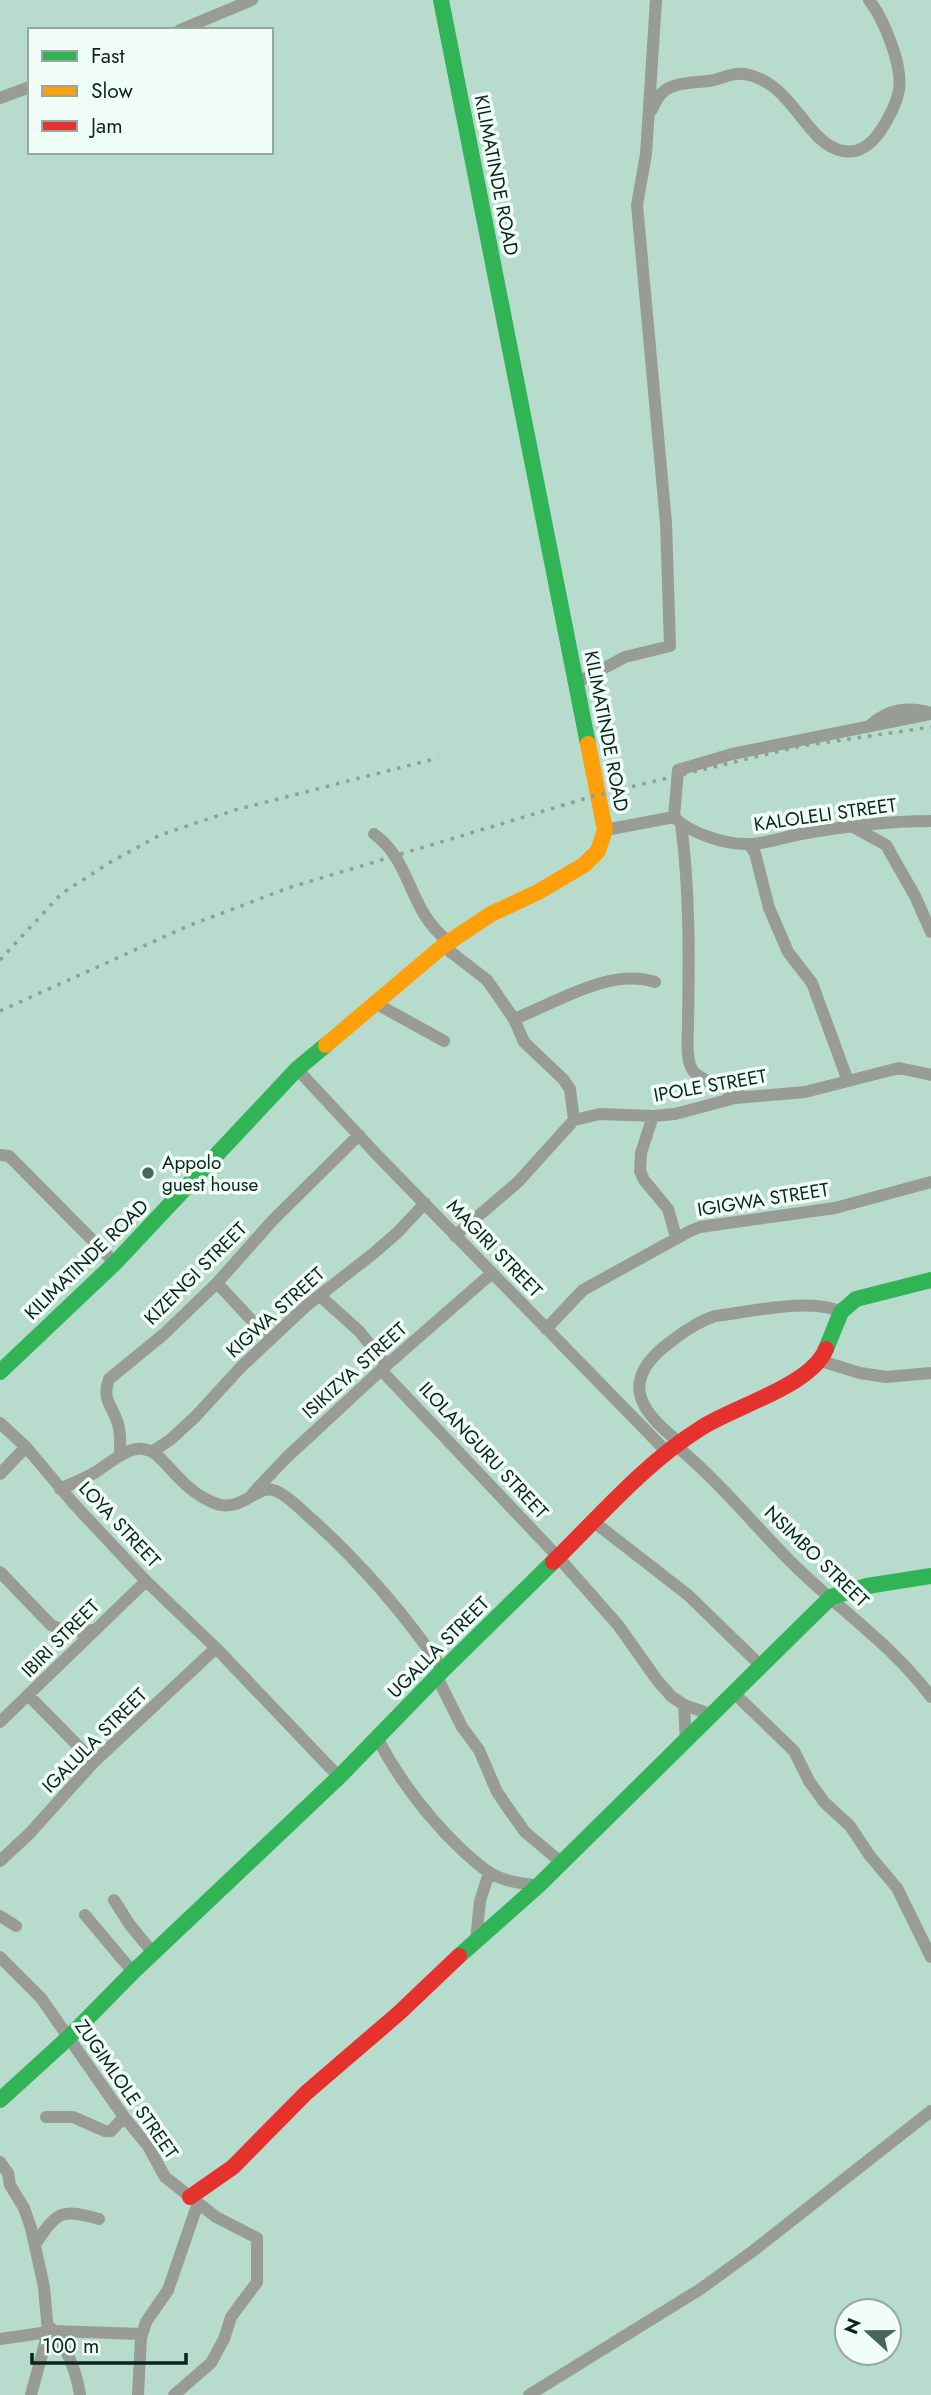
<svg xmlns="http://www.w3.org/2000/svg" width="931" height="2395" font-family="Jost,sans-serif">
<style>
.lines{fill:none;stroke-linecap:round;stroke-linejoin:round}
.street{stroke:#989c95;stroke-width:12}
.fast{stroke:#30b455;stroke-width:16}
.slow{stroke:#ff9f0a;stroke-width:16}
.jam{stroke:#e5322d;stroke-width:16}
.rail{stroke:#8ea096;stroke-width:3.5;stroke-dasharray:3.5 7;stroke-linecap:butt}
.poi-dot{fill:#47655a;stroke:#f1fef8;stroke-width:2.5}
.labels{text-anchor:middle;stroke-width:7;stroke-linejoin:round;paint-order:stroke}
.street-label{font-size:19px;fill:#0a251c;stroke:#f1fef8}
.poi-label{font-size:19px;fill:#0a251c;stroke:#f1fef8;text-anchor:start}
</style>
<rect width="100%" height="100%" fill="#b7dbcc"/>
<g class="lines">
<!-- street -->
<path class="street" d="M 180,30 L 252,0
M 0,98 L 30,87
M 651,111 C 654,106 657,97 662,93 C 673,82 693,83 708,81 C 721,80 730,72 744,74 C 793,81 805,144 843,151 C 859,154 870,145 879,133 C 888,120 896,106 899,90 C 903,66 884,19 869,0
M 576,683 L 625,657 L 670,646 L 666,523 L 637,205 L 646,154 L 656,0
M 869,726 C 889,709 907,706 931,713
M 674,817 L 678,770 L 732,754 L 931,714
M 681,824 C 690,892 689,956 688,1025 C 688,1038 685,1062 694,1072 C 703,1082 730,1090 742,1096
M 855,828 L 886,845 L 915,896 L 931,932
M 605,830 L 674,817 C 689,833 726,845 749,844 C 764,844 781,838 796,835 C 839,827 887,821 931,821
M 374,834 C 413,862 407,910 449,942
M 749,844 L 755,853 L 769,908 L 788,952 L 812,983 L 848,1081
M 443,946 L 487,980 L 514,1019 L 524,1042 L 563,1079 L 570,1089 L 574,1120
M 375,1003 L 444,1041
M 514,1019 C 556,1003 610,967 655,982
M 297,1069 L 377,1155 L 666,1451
M 653,1116 L 641,1153 L 640,1171 L 644,1180 L 668,1209 L 676,1237
M 0,1155 L 9,1156 L 115,1263
M 455,1236 L 518,1182 L 574,1120 L 600,1114 L 653,1116 L 675,1114 L 735,1098 L 805,1092 L 899,1068 L 931,1075
M 217,1283 L 270,1340
M 320,1296 L 359,1331 L 387,1365
M 546,1329 L 583,1290 L 690,1231 L 700,1227 L 835,1208 L 931,1182
M 821,1361 L 860,1373 L 886,1377 L 931,1373
M 381,1370 L 558,1557 L 618,1625 L 657,1680 L 671,1696 L 684,1705 L 713,1715
M 0,1423 L 26,1447 L 74,1504 L 146,1581 L 216,1648 L 339,1777
M 679,1442 C 635,1408 620,1378 673,1340 C 686,1330 699,1321 715,1316 C 749,1312 812,1297 841,1312
M 675,1445 C 718,1480 753,1524 792,1563 C 837,1608 893,1645 931,1697
M 153,1451 L 170,1440 L 196,1416 L 241,1367 L 306,1306 L 374,1253 L 398,1232 L 425,1203
M 120,1454 C 120,1444 121,1434 118,1424 C 113,1406 101,1400 109,1379 L 164,1334 L 217,1283 L 273,1220 L 359,1135
M 0,1474 L 26,1447
M 60,1489 C 71,1484 84,1479 94,1473 C 116,1460 139,1433 163,1461 C 178,1477 191,1493 212,1502 C 242,1516 256,1482 276,1491 C 288,1496 297,1506 306,1514 C 358,1560 404,1613 443,1670
M 253,1493 L 286,1458 L 381,1370 L 492,1273
M 594,1522 L 688,1595 L 762,1667
M 0,1572 L 51,1625 L 68,1632 L 93,1630
M 437,1677 L 462,1727 L 479,1750 L 497,1792 L 510,1811 L 525,1832 L 562,1863
M 735,1694 L 794,1751 L 809,1781 L 824,1802 L 850,1826 L 870,1856 L 897,1888 L 931,1957
M 29,1696 L 94,1762
M 684,1705 L 686,1742
M 0,1722 L 146,1581
M 377,1738 C 400,1781 427,1817 462,1850 C 471,1858 481,1868 492,1874 C 506,1882 522,1884 539,1885
M 0,1861 L 29,1834 L 94,1762 L 216,1648
M 114,1900 L 130,1925 L 153,1953
M 85,1915 L 133,1972
M 0,1916 L 16,1926
M 476,1940 L 480,1901 L 489,1873
M 0,1957 L 41,1998 L 124,2117 L 148,2146 L 165,2177 L 216,2217 L 257,2238 L 257,2282 L 231,2317 L 224,2339 L 211,2363 L 174,2395
M 46,2117 L 73,2117 L 105,2131 L 111,2131 L 124,2117
M 0,2162 L 8,2173 L 10,2185 L 24,2208 L 31,2228 L 44,2287 L 48,2332 L 31,2395
M 36,2243 C 58,2210 62,2209 99,2219
M 51,2328 C 67,2348 76,2369 80,2395
M 53,2331 L 142,2334
M 0,2339 L 48,2332
M 138,2395 L 141,2338 L 146,2322 L 168,2290 L 198,2203
M 529,2395 L 699,2290 L 753,2251 L 931,2111"/>
<!-- fast -->
<path class="fast" d="M 441,0 L 588,744
M 826,1349 L 841,1312 L 856,1299 L 931,1280
M 0,1372 L 115,1263 L 297,1069 L 326,1045
M 459,1956 L 539,1885 L 831,1597 L 867,1586 L 931,1576
M 0,2100 L 67,2039 L 133,1972 L 339,1777 L 443,1670 L 553,1562"/>
<!-- slow -->
<path class="slow" d="M 326,1045 L 443,946 L 491,914 L 538,892 L 584,865 L 598,851 L 605,830 L 588,744"/>
<!-- jam -->
<path class="jam" d="M 553,1562 C 600,1516 645,1463 701,1428 C 735,1406 811,1386 826,1349
M 190,2197 L 233,2167 L 306,2093 L 399,2013 L 459,1956"/>
<!-- rail -->
<path class="rail" d="M 0,960 L 61,894 L 109,863 L 160,835 L 235,810 L 438,758
M 0,1011 L 188,926 L 288,888 L 597,795 L 801,746 L 931,727"/>
</g>
<!-- markers -->
<circle class="poi-dot" cx="148" cy="1173" r="7"/>
<g class="labels">
<!-- street labels -->
<g class="street-label">
<text transform="translate(497 175) rotate(79)" y="7">KILIMATINDE ROAD</text>
<text transform="translate(607 731) rotate(79)" y="7">KILIMATINDE ROAD</text>
<text transform="translate(825 814) rotate(-8)" y="7">KALOLELI STREET</text>
<text transform="translate(710 1085) rotate(-10)" y="7">IPOLE STREET</text>
<text transform="translate(763 1199) rotate(-9)" y="7">IGIGWA STREET</text>
<text transform="translate(495 1248) rotate(46)" y="7">MAGIRI STREET</text>
<text transform="translate(86 1259) rotate(-44)" y="7">KILIMATINDE ROAD</text>
<text transform="translate(195 1273) rotate(-45)" y="7">KIZENGI STREET</text>
<text transform="translate(275 1312) rotate(-42)" y="7">KIGWA STREET</text>
<text transform="translate(354 1370) rotate(-42)" y="7">ISIKIZYA STREET</text>
<text transform="translate(484 1450) rotate(47)" y="7">ILOLANGURU STREET</text>
<text transform="translate(120 1524) rotate(47)" y="7">LOYA STREET</text>
<text transform="translate(817 1556) rotate(44)" y="7">NSIMBO STREET</text>
<text transform="translate(60 1638) rotate(-45)" y="7">IBIRI STREET</text>
<text transform="translate(438 1647) rotate(-45)" y="7">UGALLA STREET</text>
<text transform="translate(94 1740) rotate(-45)" y="7">IGALULA STREET</text>
<text transform="translate(127 2089) rotate(55)" y="7">ZUGIMLOLE STREET</text>
</g>
<!-- poi labels -->
<g class="poi-label">
<text x="162" y="1169">Appolo<tspan x="162" dy="22">guest house</tspan></text>
</g>
</g>
<!-- legend -->
<rect x="28" y="28" width="245" height="126" fill="#f1fef8" stroke="#95a7a0" stroke-width="2"/>
<rect x="42" y="51" width="35" height="10" fill="#30b455" stroke="#95a7a0" stroke-width="2"/>
<text x="91" y="63" font-size="21" fill="#0a251c">Fast</text>
<rect x="42" y="86" width="35" height="10" fill="#ff9f0a" stroke="#95a7a0" stroke-width="2"/>
<text x="91" y="98" font-size="21" fill="#0a251c">Slow</text>
<rect x="42" y="121" width="35" height="10" fill="#e5322d" stroke="#95a7a0" stroke-width="2"/>
<text x="91" y="133" font-size="21" fill="#0a251c">Jam</text>
<!-- north arrow -->
<g transform="translate(868 2332) rotate(291)"><circle r="33" fill="#f1fef8" stroke="#95a7a0" stroke-width="2"/>
<path d="M0-5L12 26L0 18L-12 26Z" fill="#47655a"/>
<text y="-10" font-size="19" font-weight="bold" text-anchor="middle" fill="#0a251c">N</text>
</g>
<!-- scale -->
<path d="M32 2353v10h154v-10" fill="none" stroke="#0a251c" stroke-width="3.5"/>
<text x="42" y="2353" font-size="21" fill="#0a251c" stroke="#f1fef8" stroke-width="5" paint-order="stroke">100 m</text>
</svg>
